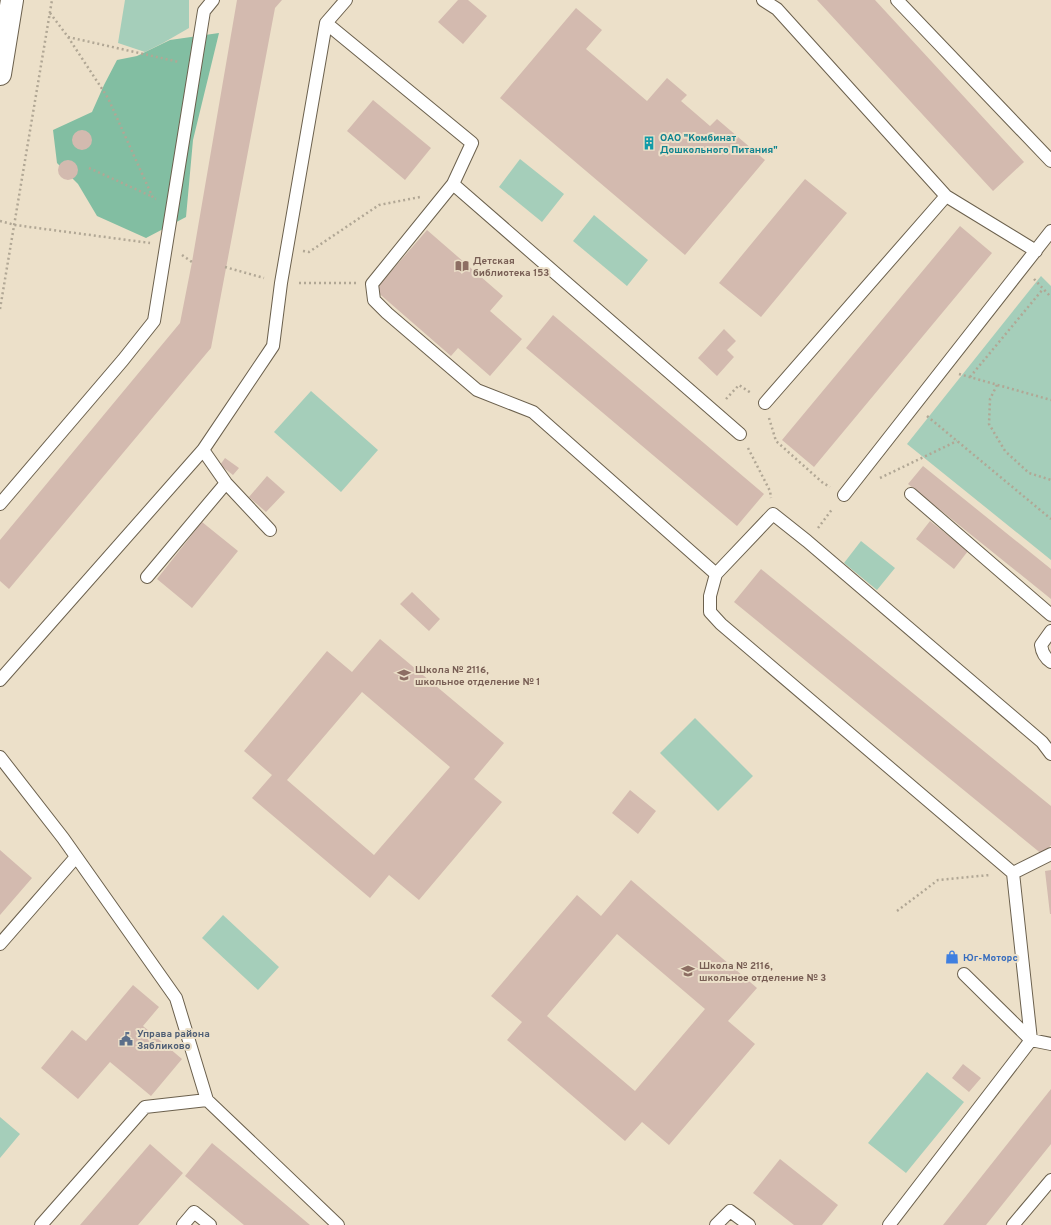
<svg xmlns="http://www.w3.org/2000/svg" width="1051" height="1225" font-family="Overpass,sans-serif">
<style>
.green{fill:#a5ceba}
.forest{fill:#82bea2}
.building{fill:#d3baaf;fill-rule:evenodd}
.lines{fill:none;stroke-linecap:round;stroke-linejoin:round}
.lane-casing{stroke:#6b604d;stroke-width:14}
.street-casing{stroke:#6b604d;stroke-width:24}
.path{stroke:#b1a795;stroke-width:2.5;stroke-dasharray:2 3;stroke-linecap:butt}
.lane{stroke:#fff;stroke-width:12}
.street{stroke:#fff;stroke-width:22}
.labels{text-anchor:middle;stroke-width:4;stroke-linejoin:round;paint-order:stroke}
.culture-label{font-size:10px;font-weight:bold;fill:#0d838f;stroke:#ece0c9;text-anchor:start}
.education-label{font-size:10px;font-weight:bold;fill:#785e54;stroke:#ece0c9;text-anchor:start}
.shop-label{font-size:10px;font-weight:bold;fill:#366cbe;stroke:#ece0c9;text-anchor:start}
.service-label{font-size:10px;font-weight:bold;fill:#4e5e75;stroke:#ece0c9;text-anchor:start}
</style>
<rect width="100%" height="100%" fill="#ece0c9"/>
<!-- green -->
<path class="green" d="M 125,0 L 189,0 L 189,28 L 163,43 L 145,52 L 118,43 Z
M 520,159 L 564,194 L 542,222 L 499,187 Z
M 594,215 L 648,260 L 627,286 L 573,241 Z
M 1041,276 L 1051,286 L 1051,560 L 907,444 Z
M 311,391 L 378,450 L 341,492 L 274,432 Z
M 861,541 L 895,568 L 877,590 L 844,563 Z
M 695,718 L 753,776 L 718,811 L 660,753 Z
M 223,915 L 279,967 L 258,990 L 202,938 Z
M 927,1072 L 964,1102 L 906,1173 L 868,1143 Z
M 0,1117 L 20,1134 L 0,1158 Z"/>
<!-- forest -->
<path class="forest" d="M 219,33 L 193,140 L 186,217 L 146,238 L 97,216 L 78,184 L 57,163 L 53,130 L 92,112 L 104,85 L 117,60 L 137,56 L 170,40 Z"/>
<!-- building -->
<path class="building" d="M 237,0 L 282,0 L 275,8 L 211,348 L 9,589 L 0,581 L 0,540 L 180,323 L 192,262 Z
M 458,0 L 468,0 L 487,16 L 463,44 L 438,22 Z
M 817,0 L 875,0 L 1024,162 L 993,191 Z
M 576,8 L 602,30 L 586,49 L 647,101 L 667,78 L 687,95 L 681,101 L 710,126 L 717,119 L 765,160 L 685,255 L 500,98 Z
M 373,100 L 431,148 L 405,180 L 347,131 Z
M72 140a10 10 0 1 1 20 0a10 10 0 1 1-20 0Z
M58 170a10 10 0 1 1 20 0a10 10 0 1 1-20 0Z
M 805,179 L 847,213 L 761,317 L 719,283 Z
M 960,226 L 992,253 L 814,467 L 782,440 Z
M 427,230 L 503,296 L 490,311 L 522,339 L 490,376 L 458,348 L 451,356 L 375,290 Z
M 553,315 L 764,494 L 737,526 L 526,348 Z
M 724,329 L 736,341 L 727,350 L 734,357 L 717,376 L 698,358 Z
M 225,458 L 239,468 L 233,475 L 220,465 Z
M 923,466 L 1051,569 L 1051,599 L 908,484 Z
M 267,476 L 285,492 L 266,512 L 249,497 Z
M 930,521 L 968,551 L 954,569 L 916,539 Z
M 202,522 L 238,551 L 192,608 L 157,579 Z
M 761,569 L 1051,806 L 1051,845 L 1043,855 L 734,602 Z
M 412,592 L 440,619 L 429,631 L 400,604 Z
M 380,639 L 504,743 L 474,779 L 502,802 L 419,900 L 389,875 L 370,898 L 252,798 L 272,775 L 244,751 L 327,651 L 352,672 ZM 362,692 L 450,767 L 374,855 L 287,780 Z
M 630,790 L 656,811 L 638,834 L 612,813 Z
M 0,850 L 32,878 L 0,915 Z
M 1051,870 L 1051,914 L 1050,914 L 1045,871 Z
M 631,880 L 757,988 L 728,1021 L 755,1044 L 669,1145 L 642,1122 L 625,1141 L 507,1040 L 522,1022 L 491,996 L 577,895 L 601,916 ZM 617,934 L 705,1009 L 635,1091 L 547,1016 Z
M 133,985 L 159,1007 L 143,1026 L 182,1059 L 151,1096 L 110,1062 L 78,1099 L 41,1068 L 72,1030 L 86,1041 Z
M 963,1064 L 981,1078 L 969,1092 L 952,1078 Z
M 1051,1089 L 1051,1144 L 986,1225 L 943,1225 Z
M 212,1143 L 240,1166 L 310,1225 L 244,1225 L 185,1176 Z
M 150,1144 L 183,1173 L 138,1225 L 80,1225 Z
M 780,1159 L 838,1205 L 822,1225 L 794,1225 L 753,1193 Z"/>
<g class="lines">
<!-- lane casing -->
<g class="lane-casing">
<path id="lane" d="M 346,0 L 326,23 L 472,143 L 453,184 L 372,284 L 374,300 L 387,313 L 477,390 L 533,412 L 716,574 L 710,596 L 710,612 L 721,624 L 1013,873 L 1031,1040 L 889,1225
M 763,0 L 777,9 L 946,196 L 1036,251
M 897,0 L 1051,161
M 453,184 L 740,434
M 765,403 L 946,196
M 203,450 L 226,483 L 270,530
M 911,494 L 1051,615
M 844,495 L 1051,231
M 0,504 L 123,360 L 154,321 L 204,11 L 213,0
M 716,574 L 773,514 L 807,541 L 1042,742 L 1051,754
M 147,577 L 226,483
M 1051,631 L 1041,645 C 1042,653 1045,658 1051,662
M 0,680 L 203,450 L 273,346 L 281,283 L 326,23
M 0,757 L 63,838 L 176,998 L 207,1100 L 338,1225
M 1013,873 L 1051,854
M 0,944 L 76,857
M 964,974 L 1031,1040 L 1051,1044
M 41,1225 L 145,1107 L 207,1100
M 183,1225 L 194,1212 L 210,1225
M 716,1225 L 730,1211 L 749,1225
M 1013,1225 L 1051,1180"/>
</g>
<!-- street casing -->
<g class="street-casing">
<path id="street" d="M 0,74 L 12,0"/>
</g>
<!-- path -->
<path class="path" d="M 50,13 L 68,37 L 108,98 L 153,198 L 156,199
M 68,37 L 179,62
M 89,168 L 153,197
M 0,221 L 15,225 L 150,243
M 303,251 L 309,252 L 379,205 L 420,197
M 182,255 L 192,262
M 225,267 L 264,278
M 1034,279 L 1051,297
M 299,283 L 356,283
M 0,309 L 52,0
M 959,374 L 1051,400
M 970,377 L 1043,289
M 997,385 L 990,399 L 989,424 L 1005,451 L 1029,473 L 1051,480
M 726,399 L 739,385 L 751,393
M 927,416 L 1051,519
M 769,418 L 776,441 L 823,483 L 830,487
M 748,448 L 770,491 L 771,498
M 880,478 L 957,441
M 818,528 L 833,508
M 897,911 L 938,880 L 990,875"/>
<!-- lane -->
<use href="#lane" class="lane"/>
<!-- street -->
<use href="#street" class="street"/>
</g>
<!-- icons -->
<defs>
<g id="building-bare" transform="scale(1.08)"><path d="M-4-6H4V6H1V3H-1V6H-4ZM-2.5-4.3h1.7v1.8h-1.7ZM.8-4.3h1.7v1.8H.8ZM-2.5-1h1.7V.8h-1.7ZM.8-1h1.7V.8H.8Z" fill="#0f9aa8" stroke="#ece0c9" stroke-width="2.5" paint-order="stroke"/></g>
<g id="library-bare" transform="scale(1.08)"><path d="M-6-4Q-3-5.5-.7-3.5V5Q-3 3-6 4ZM6-4Q3-5.5 .7-3.5V5Q3 3 6 4Z" fill="#8d6e63" stroke="#ece0c9" stroke-width="2.5" paint-order="stroke"/></g>
<g id="school-bare" transform="scale(1.08)"><path d="M0-5L7-2L0 1L-7-2ZM-4 1L0 2.5L4 1V4Q0 6-4 4Z" fill="#8d6e63" stroke="#ece0c9" stroke-width="2.5" paint-order="stroke"/></g>
<g id="shop-bare" transform="scale(1.08)"><path d="M-5-2.5h2.3a2.7 3.5 0 0 1 5.4 0H5L5.5 6h-11ZM-1.5-2.5h3a1.5 2.3 0 0 0-3 0Z" fill="#3f7fe0" stroke="#ece0c9" stroke-width="2.5" paint-order="stroke"/></g>
<g id="civic-bare" transform="scale(1.08)"><path d="M-.6-6.5H3V-4.5H.6V-3L4-1V1h2V6H-6V1h2V-1L-.6-3ZM-1.2 2.5V6h2.4V2.5Z" fill="#5c6f8a" stroke="#ece0c9" stroke-width="2.5" paint-order="stroke"/></g>
</defs>
<g fill-rule="evenodd">
<use href="#building-bare" x="649" y="143"/>
<use href="#library-bare" x="462" y="266"/>
<use href="#school-bare" x="404" y="675"/>
<use href="#shop-bare" x="952" y="957"/>
<use href="#school-bare" x="688" y="971"/>
<use href="#civic-bare" x="126" y="1039"/>
</g>
<g class="labels">
<!-- culture labels -->
<g class="culture-label">
<text x="660" y="141">ОАО "Комбинат<tspan x="660" dy="12">Дошкольного Питания"</tspan></text>
</g>
<!-- education labels -->
<g class="education-label">
<text x="473" y="264">Детская<tspan x="473" dy="12">библиотека 153</tspan></text>
<text x="415" y="673">Школа № 2116,<tspan x="415" dy="12">школьное отделение № 1</tspan></text>
<text x="699" y="969">Школа № 2116,<tspan x="699" dy="12">школьное отделение № 3</tspan></text>
</g>
<!-- shop labels -->
<g class="shop-label">
<text x="963" y="961">Юг-Моторс</text>
</g>
<!-- service labels -->
<g class="service-label">
<text x="137" y="1037">Управа района<tspan x="137" dy="12">Зябликово</tspan></text>
</g>
</g>
</svg>
